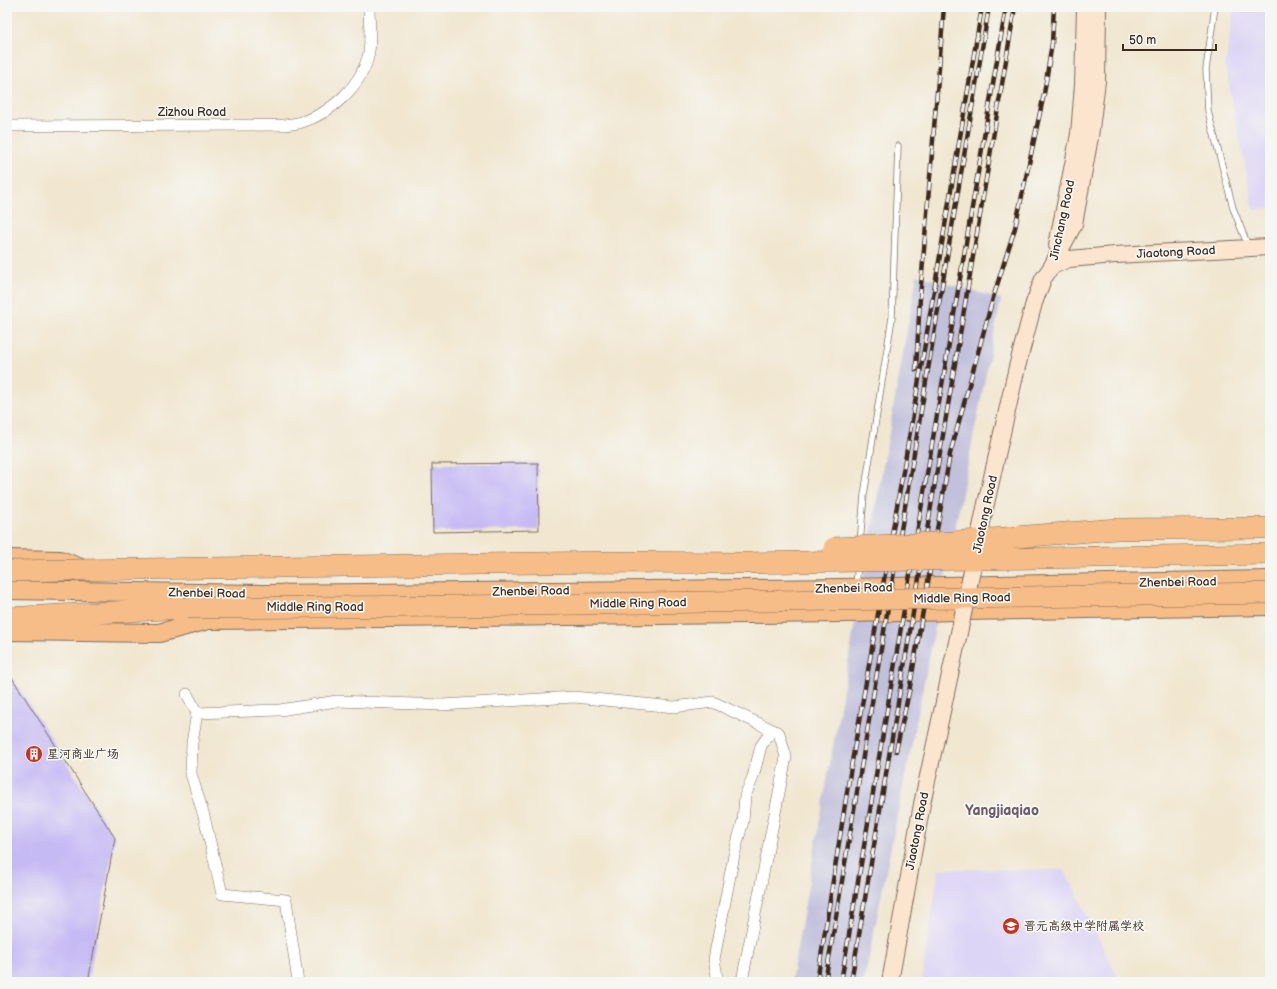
<svg xmlns="http://www.w3.org/2000/svg" width="1277" height="989" font-family="'Balsamiq Sans','LXGW WenKai TC',sans-serif">
<style>
.built{fill:#ddd5f6}
.industrial{fill:#c2c1dc}
.building{fill:#c6baf4}
.lines{fill:none;stroke-linecap:round;stroke-linejoin:round}
.lane-casing{stroke:#7b6c5d;stroke-width:7}
.street-casing{stroke:#7b6c5d;stroke-width:12}
.secondary-casing{stroke:#7b6c5d;stroke-width:18}
.primary-casing{stroke:#7b6c5d;stroke-width:20}
.highway-casing{stroke:#7b6c5d;stroke-width:22}
.lane{stroke:#fff;stroke-width:5.5}
.street{stroke:#fff;stroke-width:11}
.secondary{stroke:#fce5cf;stroke-width:16}
.primary{stroke:#f7bd88;stroke-width:18}
.highway{stroke:#f7bd88;stroke-width:21}
.rail-casing{stroke:#3b2a1e;stroke-width:4.5}
.rail{stroke:#f6f6f2;stroke-width:3;stroke-dasharray:9;stroke-linecap:butt}
.secondary-bridge-casing{stroke:#7b6c5d;stroke-width:18;stroke-linecap:butt}
.highway-bridge-casing{stroke:#7b6c5d;stroke-width:22;stroke-linecap:butt}
.secondary-bridge{stroke:#fce5cf;stroke-width:16}
.highway-bridge{stroke:#f7bd88;stroke-width:21}
.labels{text-anchor:middle;stroke-width:3.5;stroke-linejoin:round;paint-order:stroke}
.street-label{font-size:12px;fill:#3b2a1e;stroke:#f6f6f2}
.poi-label{font-size:12px;fill:#3b2a1e;stroke:#f6f6f2;text-anchor:start}
.quarter-label{font-size:14px;font-weight:bold;fill:#6c5c69;stroke:#f6f6f2}
</style>
<rect width="100%" height="100%" fill="#f6f6f2"/>
<filter id="ink" filterUnits="userSpaceOnUse"><feTurbulence type="fractalNoise" baseFrequency=".025" numOctaves="2"/><feDisplacementMap in="SourceGraphic" scale="8" xChannelSelector="R" yChannelSelector="G"/><feConvolveMatrix kernelMatrix="1 2 1 2 8 2 1 2 1" color-interpolation-filters="sRGB"/></filter>
<filter id="wash" filterUnits="userSpaceOnUse"><feTurbulence type="fractalNoise" baseFrequency=".012" numOctaves="4" result="noise"/><feDisplacementMap in="SourceGraphic" scale="16" xChannelSelector="R" yChannelSelector="G"/><feGaussianBlur stdDeviation="0.9" result="paint"/><feColorMatrix in="noise" values="0 0 0 0 0 0 0 0 0 0 0 0 0 0 0 0 0 1.4 0 .05"/><feComposite in="paint" operator="in"/></filter>
<g filter="url(#wash)">
<rect width="100%" height="100%" fill="#f1e7d1"/>
<!-- built -->
<path class="built" d="M 1234,7 L 1270,7 L 1270,208 L 1254,210 L 1225,66 Z
M 939,869 L 1065,870 L 1120,982 L 921,982 Z"/>
<!-- industrial -->
<path class="industrial" d="M 917,275 L 1001,299 L 864,982 L 791,982 Z"/>
<g id="blocks">
<!-- building -->
<path class="building" d="M 538,463 L 539,530 L 433,532 L 432,464 Z
M 7,670 L 115,838 L 88,982 L 7,982 Z"/>
</g>
</g>
<g filter="url(#ink)">
<use href="#blocks" fill-opacity="0" stroke="#7b6c5d" stroke-width="1"/>
<g class="lines">
<!-- lane casing -->
<g class="lane-casing">
<path id="lane" d="M 1215,7 L 1206,69 L 1208,111 L 1233,208 L 1248,246
M 860,544 L 864,495 L 892,318 L 898,146
M 856,585 L 858,564"/>
</g>
<!-- street casing -->
<g class="street-casing">
<path id="street" d="M 7,126 L 284,125 C 290,124 296,124 302,122 C 331,113 360,87 368,57 C 372,41 369,23 369,7
M 187,694 L 197,713
M 298,982 L 286,900 L 222,894 L 204,816 L 191,774 L 192,743 L 197,713 L 280,710 L 337,701 L 442,705 L 574,697 L 674,707 L 713,702 L 779,733 L 786,757 L 742,981 L 738,982
M 718,982 L 714,959 L 734,855 L 743,821 L 745,796 L 753,777 L 761,746 L 772,730"/>
</g>
<!-- secondary casing -->
<g class="secondary-casing">
<path id="secondary" d="M 1057,245 L 1079,134 L 1083,85 L 1085,7
M 1052,266 L 1074,224 L 1090,137 L 1097,81 L 1098,7
M 985,508 L 1017,367 L 1034,303 L 1043,279 L 1052,266 L 1069,259 L 1115,255 L 1270,247
M 890,982 L 922,804 L 962,619"/>
</g>
<!-- primary casing -->
<g class="primary-casing">
<path id="primary" d="M 7,559 L 60,560 L 81,568
M 7,590 L 264,594 L 842,588 L 1270,580
M 7,631 L 159,633 L 208,620 L 843,613 L 1270,606"/>
</g>
<!-- highway casing -->
<g class="highway-casing">
<path id="highway" d="M 1117,529 L 1270,528
M 7,618 L 184,608"/>
</g>
<!-- lane -->
<use href="#lane" class="lane"/>
<!-- street -->
<use href="#street" class="street"/>
<!-- secondary -->
<use href="#secondary" class="secondary"/>
<!-- primary -->
<use href="#primary" class="primary"/>
<!-- highway -->
<use href="#highway" class="highway"/>
<!-- rail casing -->
<g class="rail-casing">
<path id="rail" d="M 916,370 L 920,298 L 944,7
M 896,751 L 909,692 L 950,454 L 993,298 L 1015,228 L 1044,94 L 1052,43 L 1054,7
M 817,982 L 850,773 L 913,415 L 982,7
M 825,982 L 989,7
M 841,982 L 1006,7
M 851,982 L 1015,7"/>
</g>
<!-- rail -->
<use href="#rail" class="rail"/>
<!-- secondary-bridge casing -->
<g class="secondary-bridge-casing">
<path id="secondary-bridge" d="M 962,619 L 985,508"/>
</g>
<!-- highway-bridge casing -->
<g class="highway-bridge-casing">
<path id="highway-bridge" d="M 834,548 L 953,542 L 1117,529
M 7,571 L 610,562 L 746,563 L 1270,554
M 184,608 L 462,606 L 1270,593"/>
</g>
<!-- secondary-bridge -->
<use href="#secondary-bridge" class="secondary-bridge"/>
<!-- highway-bridge -->
<use href="#highway-bridge" class="highway-bridge"/>
</g>
</g>
<!-- icons -->
<defs>
<g id="building-disc" transform="scale(0.9)"><circle r="9.5" fill="#c8321e" stroke="#f6f6f2"/><path d="M-4-6H4V6H1V3H-1V6H-4ZM-2.5-4.3h1.7v1.8h-1.7ZM.8-4.3h1.7v1.8H.8ZM-2.5-1h1.7V.8h-1.7ZM.8-1h1.7V.8H.8Z" fill="#fff"/></g>
<g id="school-disc" transform="scale(0.9)"><circle r="9.5" fill="#c8321e" stroke="#f6f6f2"/><path d="M0-5L7-2L0 1L-7-2ZM-4 1L0 2.5L4 1V4Q0 6-4 4Z" fill="#fff"/></g>
</defs>
<g fill-rule="evenodd">
<use href="#building-disc" x="34" y="754"/>
<use href="#school-disc" x="1011" y="926"/>
</g>
<g class="labels">
<!-- street labels -->
<g class="street-label">
<text x="192" y="116">Zizhou Road</text>
<text transform="translate(1062 220) rotate(-78)" y="4">Jinchang Road</text>
<text transform="translate(1176 252) rotate(-3)" y="4">Jiaotong Road</text>
<text transform="translate(985 514) rotate(-78)" y="4">Jiaotong Road</text>
<text transform="translate(1178 582) rotate(-1)" y="4">Zhenbei Road</text>
<text transform="translate(854 588) rotate(-1)" y="4">Zhenbei Road</text>
<text transform="translate(531 591) rotate(-1)" y="4">Zhenbei Road</text>
<text transform="translate(207 593) rotate(1)" y="4">Zhenbei Road</text>
<text transform="translate(962 598) rotate(-1)" y="4">Middle Ring Road</text>
<text transform="translate(638 603) rotate(-1)" y="4">Middle Ring Road</text>
<text x="315" y="611">Middle Ring Road</text>
<text transform="translate(917 831) rotate(-79)" y="4">Jiaotong Road</text>
</g>
<!-- poi labels -->
<g class="poi-label">
<text x="47" y="758">星河商业广场</text>
<text x="1024" y="930">晋元高级中学附属学校</text>
</g>
<!-- quarter labels -->
<g class="quarter-label">
<text x="1002" y="815">Yangjiaqiao</text>
</g>
</g>
<!-- margin -->
<rect width="1277" height="989" fill="none" stroke="#f6f6f2" stroke-width="24"/>
<!-- scale -->
<path d="M1123 44v6h93v-6" fill="none" stroke="#3b2a1e" stroke-width="2"/>
<text x="1129" y="44" font-size="12" fill="#3b2a1e" stroke="#f6f6f2" stroke-width="3" paint-order="stroke">50 m</text>
</svg>
